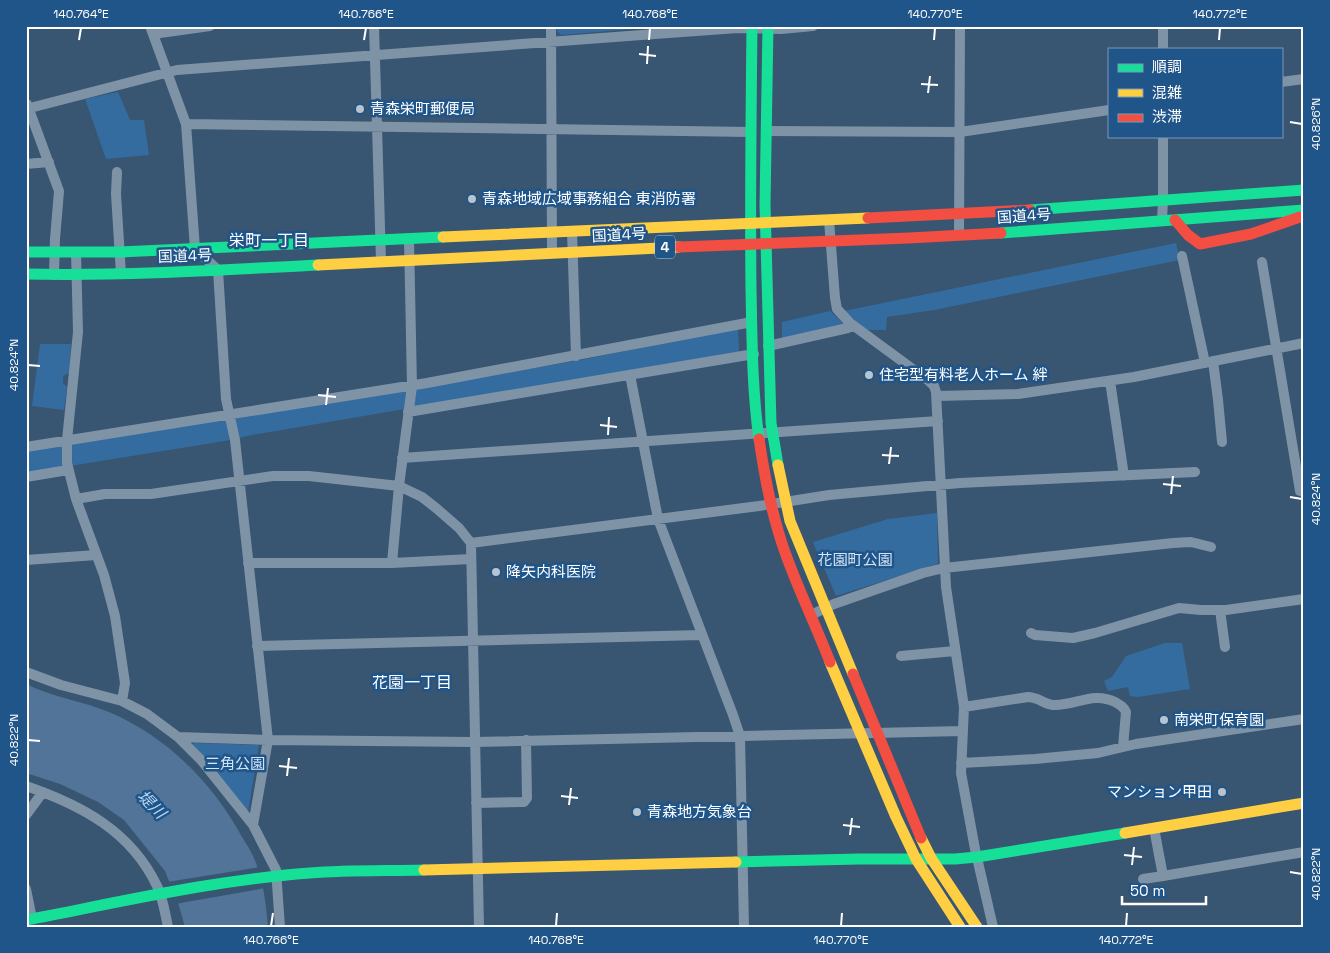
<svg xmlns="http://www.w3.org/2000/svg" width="1330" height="953" font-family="'Space Grotesk','Noto Sans JP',sans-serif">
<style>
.green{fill:#356ca0}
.water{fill:#517498}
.pier{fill:#385571}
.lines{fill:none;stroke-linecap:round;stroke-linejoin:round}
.street{stroke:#7f93a7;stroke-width:10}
.fast{stroke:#16e098;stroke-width:11}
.slow{stroke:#ffcf43;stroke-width:11}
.jam{stroke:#f24e42;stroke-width:11}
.ticks{fill:none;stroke:#fff;stroke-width:2}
.poi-dot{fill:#b9c4cd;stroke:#205589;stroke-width:2}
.labels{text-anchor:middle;stroke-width:5;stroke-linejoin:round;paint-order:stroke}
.shield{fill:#205589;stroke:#bcccdc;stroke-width:1}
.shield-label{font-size:14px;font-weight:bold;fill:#fff}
.poi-label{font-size:15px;fill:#fff;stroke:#205589;text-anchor:start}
.street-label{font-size:15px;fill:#fff;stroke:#205589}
.park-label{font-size:15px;fill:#d1e5f8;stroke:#205589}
.neighbourhood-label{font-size:16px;fill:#fff;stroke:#205589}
.water-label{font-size:16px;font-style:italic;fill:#b8d6f2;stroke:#205589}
.neatline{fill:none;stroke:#fff;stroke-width:2}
.ticks-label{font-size:12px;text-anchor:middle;fill:#fff}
</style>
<rect width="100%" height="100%" fill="#385571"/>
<!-- green -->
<path class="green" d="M 557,26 L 655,26 L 655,27 L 561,35 L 557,31 Z
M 118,92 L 130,120 L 144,120 L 149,155 L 106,159 L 85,99 Z
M 1176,243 L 1180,260 L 934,310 L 887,317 L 886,330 L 866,330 L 844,311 Z
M 830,311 L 845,325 L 782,342 L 782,322 Z
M 738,328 L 739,352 L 252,435 L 225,441 L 26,473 L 26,447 L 418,388 L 581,360 Z
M 40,344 L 71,344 L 69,373 L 63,376 L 63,383 L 67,387 L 64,410 L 32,406 Z
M 937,513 L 938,562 L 937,564 L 836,596 L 813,542 L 888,519 Z
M 1165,643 L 1182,643 L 1190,689 L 1138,697 L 1130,696 L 1128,687 L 1108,691 L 1104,681 L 1112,677 L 1126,656 Z
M 195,743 L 259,745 L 248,812 L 192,746 L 192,744 Z"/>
<!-- water -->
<path class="water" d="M 26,684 C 52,697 82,701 109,712 C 166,736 213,783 242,837 C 247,845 253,854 256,863 C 264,884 266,905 268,927 L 185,927 L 179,906 L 165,871 L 124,820 L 98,802 L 60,784 L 26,773 Z"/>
<!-- pier -->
<path class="pier" d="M 260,867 L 266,888 L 175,904 L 167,882 Z"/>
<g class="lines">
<!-- street -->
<path class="street" d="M 150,26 L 186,124 L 195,249 L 218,270 L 226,399 L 235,440 L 268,740 L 253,825
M 374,26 L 381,261
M 551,26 L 552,253
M 153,34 L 210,26
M 1163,49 L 1163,26
M 1281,82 L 1304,79
M 27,104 L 59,191 L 55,239 L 54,275
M 26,109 L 177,70 L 655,34 L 738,28 L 781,29 L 813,26
M 186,124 L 751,132
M 766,131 L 960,132 L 1109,110
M 26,164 L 49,162
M 117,172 L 116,194 L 121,274
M 829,220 L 835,298 L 837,309 L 850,323 L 929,381 L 934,386 L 936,392 L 946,587 L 964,707 L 961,773 L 975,849 L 993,927
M 1162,221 L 1163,200 L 1163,136
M 572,231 L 576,356
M 959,235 L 960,26
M 76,252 L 78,332 L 67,440 L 67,463 L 76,499 L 104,575 L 115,616 L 125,683 L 122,701
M 1182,256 L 1205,363
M 1262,262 L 1300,491 L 1304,492
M 768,346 L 848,328 L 853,325
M 1213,361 L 1218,400 L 1222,442
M 630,375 L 658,519 L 733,715 L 740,736 L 744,927
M 1110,381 L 1124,476
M 937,396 L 1018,394 L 1134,377 L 1304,343
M 408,412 L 754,354
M 26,447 L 427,383 L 752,322
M 402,458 L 938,421
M 26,477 L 68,470
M 76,499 L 105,494 L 151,494 L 273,476 L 309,476 L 399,486 L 422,497 L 436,508 L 459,528 L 471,543 L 479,927
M 471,543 L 759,506 L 829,495 L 960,483 L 1195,472
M 26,560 L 96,555
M 248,563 L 392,563 L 471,559
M 392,563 L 399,486 L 412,386 L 409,239
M 1220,610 L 1225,647
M 811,615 L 834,604 L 923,573 L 944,568 L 1173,543 L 1191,542 L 1211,547
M 1031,633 L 1035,635 L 1073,638 L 1095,633 L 1179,608 L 1201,610 L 1226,610 L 1304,599
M 257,646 L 702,635
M 901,656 L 955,651
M 26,672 L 61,685 L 122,701 L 147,714 L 178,737 L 201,760 L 253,825 L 276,870 L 280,927
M 964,707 L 1028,697 C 1038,697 1044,704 1053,705 C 1075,706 1093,691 1115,702 C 1120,705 1124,707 1126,712 L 1123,747
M 178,737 L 268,740 L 474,742 L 963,731
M 961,763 L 1035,759 L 1098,753 L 1136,744 L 1304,719
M 26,786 C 81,805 131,831 157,886 C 163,898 165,913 168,927
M 476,803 L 524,802 L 527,798 L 526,740
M 26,815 L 43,792
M 1154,828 L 1163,876 L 1304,852
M 1143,879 L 1163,876
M 26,889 L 32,919"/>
<!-- fast -->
<path class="fast" d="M 752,26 C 751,113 750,200 751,288 C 752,338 752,389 759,439
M 768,26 L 765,205 L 771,423 L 778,465
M 1030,210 L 1304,190
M 1001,233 L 1304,210
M 26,252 L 120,252 L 443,237
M 26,274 C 124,276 221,270 318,265
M 736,862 L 859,859 L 955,859 L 977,857 L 1125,833
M 26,920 C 120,902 214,880 310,873 C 348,870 386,871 424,870"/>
<!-- slow -->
<path class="slow" d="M 443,237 L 868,218
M 318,265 L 679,247
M 778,465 L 790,521 L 853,674
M 830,662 L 896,817 L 916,859 L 960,927
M 1125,833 L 1304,803
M 921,838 L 931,858 L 977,927
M 424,870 L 736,862"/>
<!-- jam -->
<path class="jam" d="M 868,218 L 1030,210
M 1175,220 L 1188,235 L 1200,244 L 1251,234 L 1300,217
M 679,247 L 909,238 L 1001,233
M 759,439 C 765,479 772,517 786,555 C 799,591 816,626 830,662
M 853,674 L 921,838"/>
</g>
<!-- ticks -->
<path class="ticks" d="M 79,40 L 81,28M 364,40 L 366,28M 649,40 L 650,28M 934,40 L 935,28M 1219,40 L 1220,28M 639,54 L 656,56M 647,64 L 648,46M 921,84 L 938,85M 928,93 L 930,76M 1290,122 L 1302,124M 28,365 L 40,366M 318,395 L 336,397M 326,405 L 328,388M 600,425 L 617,427M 608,435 L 609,417M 882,455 L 899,456M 889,464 L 891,447M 1163,484 L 1181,486M 1171,494 L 1173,476M 1290,497 L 1302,499M 28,740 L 40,741M 279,766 L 297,768M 287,776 L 289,758M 561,796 L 578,798M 569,805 L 571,788M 843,825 L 860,827M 850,835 L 852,818M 1124,855 L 1142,857M 1132,865 L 1134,847M 1290,872 L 1302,874M 271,926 L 273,913M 556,926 L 557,913M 841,926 L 842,913M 1126,926 L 1127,913"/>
<!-- markers -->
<g class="poi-dot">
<circle cx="360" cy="109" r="5"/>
<circle cx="472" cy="199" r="5"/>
<circle cx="869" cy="375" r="5"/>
<circle cx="496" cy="572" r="5"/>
<circle cx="1164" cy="720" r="5"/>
<circle cx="1222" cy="792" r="5"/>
<circle cx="637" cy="812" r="5"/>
</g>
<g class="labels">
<!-- shield labels -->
<rect class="shield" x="655" y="235.5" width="20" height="23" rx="4"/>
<g class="shield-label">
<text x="665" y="252">4</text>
</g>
<!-- poi labels -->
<g class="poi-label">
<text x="370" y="114">青森栄町郵便局</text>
<text x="482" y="204">青森地域広域事務組合 東消防署</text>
<text x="879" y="380">住宅型有料老人ホーム 絆</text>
<text x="506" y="577">降矢内科医院</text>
<text x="1174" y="725">南栄町保育園</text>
<text x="1212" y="797" text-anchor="end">マンション甲田</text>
<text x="647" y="817">青森地方気象台</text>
</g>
<!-- street labels -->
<g class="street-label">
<text transform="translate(1024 216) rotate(-4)" y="5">国道4号</text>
<text transform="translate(619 235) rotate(-3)" y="5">国道4号</text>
<text transform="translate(185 256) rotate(-2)" y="5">国道4号</text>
</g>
<!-- park labels -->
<g class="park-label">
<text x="855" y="565">花園町公園</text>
<text x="235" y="769">三角公園</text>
</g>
<!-- neighbourhood labels -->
<g class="neighbourhood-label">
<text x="269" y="246">栄町一丁目</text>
<text x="412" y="688">花園一丁目</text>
</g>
<!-- water labels -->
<g class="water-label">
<text transform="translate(152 804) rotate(45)" y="6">堤川</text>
</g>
</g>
<!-- border -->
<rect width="1330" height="953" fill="none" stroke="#205589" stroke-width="55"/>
<!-- legend -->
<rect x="1108" y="48" width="175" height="90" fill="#205589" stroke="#7999b8"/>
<rect x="1118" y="64" width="25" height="8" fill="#16e098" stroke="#7999b8"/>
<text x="1152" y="72" font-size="15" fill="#ffffff">順調</text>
<rect x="1118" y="89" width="25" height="8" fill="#ffcf43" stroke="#7999b8"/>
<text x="1152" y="98" font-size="15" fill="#ffffff">混雑</text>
<rect x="1118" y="114" width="25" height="8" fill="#f24e42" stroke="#7999b8"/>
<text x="1152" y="122" font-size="15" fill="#ffffff">渋滞</text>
<!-- scale -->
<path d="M1122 896v8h84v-8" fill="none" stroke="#ffffff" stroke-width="2.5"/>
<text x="1130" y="896" font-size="15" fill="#ffffff" stroke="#205589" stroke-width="4" paint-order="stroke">50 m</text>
<rect x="28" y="28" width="1274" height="898" class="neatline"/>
<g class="ticks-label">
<text x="81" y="18">140.764°E</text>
<text x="366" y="18">140.766°E</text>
<text x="650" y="18">140.768°E</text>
<text x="935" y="18">140.770°E</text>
<text x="1220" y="18">140.772°E</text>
<text transform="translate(1316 124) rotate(-90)" y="4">40.826°N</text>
<text transform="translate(14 365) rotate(-90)" y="4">40.824°N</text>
<text transform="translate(1316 499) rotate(-90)" y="4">40.824°N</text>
<text transform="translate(14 740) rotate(-90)" y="4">40.822°N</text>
<text transform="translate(1316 874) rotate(-90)" y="4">40.822°N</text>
<text x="271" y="944">140.766°E</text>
<text x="556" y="944">140.768°E</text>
<text x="841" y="944">140.770°E</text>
<text x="1126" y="944">140.772°E</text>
</g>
</svg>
